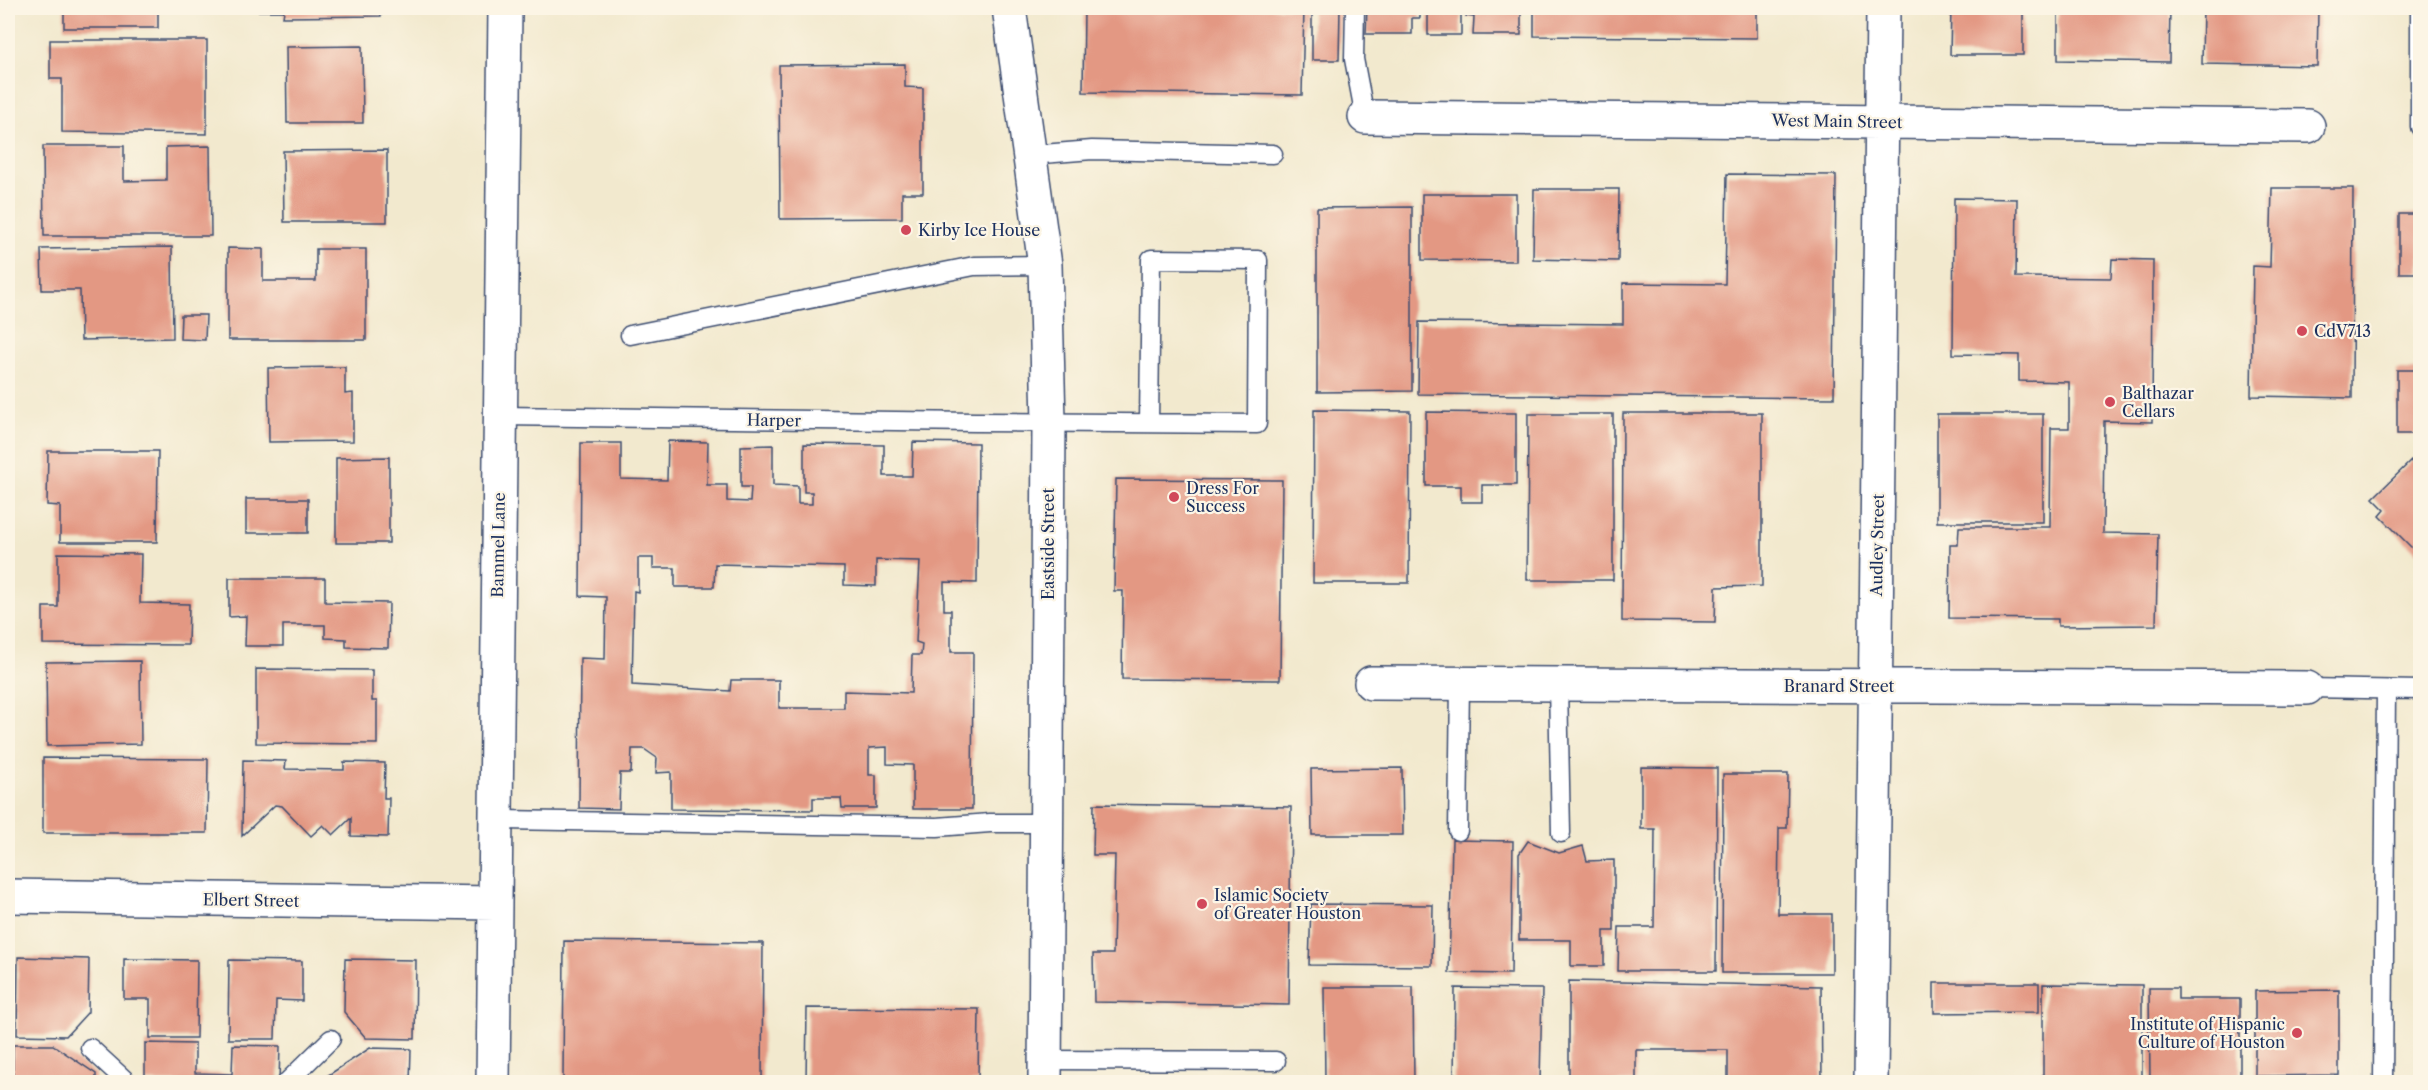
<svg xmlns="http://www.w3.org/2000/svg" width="2428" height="1090" font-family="'Libre Caslon Text',serif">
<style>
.building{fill:#e39883;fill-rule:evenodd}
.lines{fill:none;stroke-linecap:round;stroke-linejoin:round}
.service-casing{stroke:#3b4b6f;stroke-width:21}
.minor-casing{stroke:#3b4b6f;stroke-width:36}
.path{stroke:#3b4b6f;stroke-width:4;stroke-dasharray:4.5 4.5;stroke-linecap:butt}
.service{stroke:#fff;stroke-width:18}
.minor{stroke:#fff;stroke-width:33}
.poi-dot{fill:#d1495b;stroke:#fcf5e5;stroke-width:2}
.labels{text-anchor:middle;stroke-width:4.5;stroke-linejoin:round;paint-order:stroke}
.street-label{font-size:16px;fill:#1b2f5e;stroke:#fcf5e5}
.poi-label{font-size:16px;fill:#1b2f5e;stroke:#fcf5e5;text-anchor:start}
</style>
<rect width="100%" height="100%" fill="#fcf5e5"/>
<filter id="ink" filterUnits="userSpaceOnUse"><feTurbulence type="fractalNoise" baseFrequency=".0167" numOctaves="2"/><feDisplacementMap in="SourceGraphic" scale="12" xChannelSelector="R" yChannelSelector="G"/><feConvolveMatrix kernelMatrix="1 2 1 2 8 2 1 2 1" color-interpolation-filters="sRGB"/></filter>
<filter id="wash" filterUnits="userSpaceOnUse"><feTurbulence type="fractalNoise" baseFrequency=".008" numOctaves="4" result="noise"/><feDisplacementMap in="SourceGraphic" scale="24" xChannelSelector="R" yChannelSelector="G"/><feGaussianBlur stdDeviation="1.35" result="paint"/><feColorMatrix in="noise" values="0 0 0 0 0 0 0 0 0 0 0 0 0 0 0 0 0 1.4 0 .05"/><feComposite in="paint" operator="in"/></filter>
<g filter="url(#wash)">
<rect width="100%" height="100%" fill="#f2e9ce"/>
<g id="blocks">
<!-- building -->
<path class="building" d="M 64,8 L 158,8 L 158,28 L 64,28 Z
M 249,8 L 381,8 L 381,16 L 283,17 L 284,11 L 249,11 Z
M 1084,8 L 1304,8 L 1302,95 L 1083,92 Z
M 1312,8 L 1340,8 L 1339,60 L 1312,60 Z
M 1367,8 L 1420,8 L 1420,18 L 1412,18 L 1412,34 L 1366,34 Z
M 1428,8 L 1461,8 L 1461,35 L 1428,35 Z
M 1466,8 L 1521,8 L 1521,35 L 1473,35 L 1474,17 L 1466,16 Z
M 1534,8 L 1757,8 L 1757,38 L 1534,36 Z
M 1951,8 L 2023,8 L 2023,55 L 1950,55 Z
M 2058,8 L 2170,8 L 2169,62 L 2058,60 Z
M 2203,8 L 2318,8 L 2317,66 L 2202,64 Z
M 50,40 L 207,40 L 207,134 L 62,132 L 62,79 L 50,79 Z
M 362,46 L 363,123 L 287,123 L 286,47 Z
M 905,64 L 905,87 L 923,88 L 923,193 L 902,193 L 902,218 L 780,219 L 779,65 Z
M 43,146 L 124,146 L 124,181 L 166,180 L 166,147 L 210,146 L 211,236 L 44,236 Z
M 387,150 L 387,222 L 284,222 L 283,151 Z
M 1727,174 L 1836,175 L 1834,398 L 1418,394 L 1419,322 L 1623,324 L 1623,283 L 1725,284 Z
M 2272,188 L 2353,188 L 2352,398 L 2251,396 L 2253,266 L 2270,267 Z
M 1534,189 L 1619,189 L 1618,261 L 1533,259 Z
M 1422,194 L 1516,194 L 1516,261 L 1422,260 Z
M 1954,198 L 2017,199 L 2016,277 L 2111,278 L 2112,259 L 2153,260 L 2152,422 L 2104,421 L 2103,533 L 2158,534 L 2156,625 L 2058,626 L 2058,619 L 1949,618 L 1950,545 L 1958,545 L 1959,527 L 2050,527 L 2051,428 L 2069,428 L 2069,382 L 2019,381 L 2019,355 L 1953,354 Z
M 1412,207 L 1412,391 L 1317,392 L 1317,208 Z
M 2399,214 L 2420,214 L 2420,273 L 2399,273 Z
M 172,247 L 173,338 L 81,340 L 80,290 L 42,290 L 41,249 Z
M 228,248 L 263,249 L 263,281 L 316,281 L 316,249 L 366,249 L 366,340 L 228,340 Z
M 181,315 L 206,315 L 205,340 L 180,339 Z
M 345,367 L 345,394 L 353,393 L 353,441 L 269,442 L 268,368 Z
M 2397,370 L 2420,370 L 2420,434 L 2397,434 Z
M 1314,410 L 1410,411 L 1409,583 L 1313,583 Z
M 1426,412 L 1516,413 L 1516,485 L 1482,485 L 1482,502 L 1461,502 L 1461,486 L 1426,486 Z
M 1623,413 L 1762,413 L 1762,586 L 1716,587 L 1715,622 L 1622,621 Z
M 1528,414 L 1613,414 L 1613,580 L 1527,580 Z
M 1937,414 L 2043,414 L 2043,522 L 1937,522 Z
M 668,441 L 708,442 L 707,485 L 727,485 L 727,501 L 750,502 L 751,487 L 741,487 L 741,446 L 773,445 L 773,485 L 798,486 L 798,504 L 812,504 L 812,492 L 804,492 L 804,444 L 884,445 L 884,476 L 912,476 L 913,442 L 978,443 L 977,583 L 944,582 L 944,610 L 951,610 L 951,652 L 973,652 L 972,809 L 913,809 L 913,765 L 887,764 L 887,747 L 869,748 L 869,775 L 876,775 L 876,808 L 842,808 L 841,798 L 813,798 L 813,810 L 671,809 L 671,772 L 656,773 L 657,758 L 644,749 L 632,749 L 631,773 L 620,773 L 619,809 L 579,808 L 580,658 L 605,659 L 606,597 L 580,596 L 581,443 L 621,443 L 621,479 L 667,480 ZM 638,558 L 653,558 L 653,568 L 675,568 L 675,587 L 714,587 L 715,564 L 844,567 L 844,585 L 876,586 L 876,560 L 920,561 L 916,642 L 922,644 L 921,655 L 912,655 L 911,693 L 844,691 L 844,708 L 779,708 L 779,680 L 731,680 L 730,691 L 632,685 L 634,591 L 638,592 Z
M 48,451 L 158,451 L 157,542 L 60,542 L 60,506 L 47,505 Z
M 389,457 L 389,543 L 336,543 L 336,458 Z
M 2414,458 L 2420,464 L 2420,556 L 2380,516 L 2385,510 L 2373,498 Z
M 1116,479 L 1282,480 L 1280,680 L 1122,679 L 1123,591 L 1114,591 Z
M 246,499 L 308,499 L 308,533 L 246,533 Z
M 58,553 L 141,554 L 140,603 L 189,604 L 188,645 L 43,644 L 43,607 L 58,607 Z
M 229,578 L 325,578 L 325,602 L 389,603 L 388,648 L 346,647 L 346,639 L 325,638 L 325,625 L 283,625 L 283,646 L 245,646 L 246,616 L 229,617 Z
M 140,661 L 141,744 L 47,746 L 46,662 Z
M 256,669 L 372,670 L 372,701 L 377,701 L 377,744 L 256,743 Z
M 43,758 L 208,759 L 207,833 L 43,833 Z
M 243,760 L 286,761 L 285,769 L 344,770 L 344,762 L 385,763 L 384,798 L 389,798 L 388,837 L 351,836 L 351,818 L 333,835 L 323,825 L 311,836 L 282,806 L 275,805 L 242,836 Z
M 1641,767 L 1717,768 L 1716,971 L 1618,971 L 1619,927 L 1654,927 L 1655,829 L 1641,829 Z
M 1402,768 L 1403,835 L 1312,835 L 1311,769 Z
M 1723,774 L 1788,774 L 1787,828 L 1779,828 L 1778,914 L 1832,914 L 1832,973 L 1722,973 Z
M 1094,804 L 1291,807 L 1289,1005 L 1094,1002 L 1093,954 L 1113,954 L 1115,855 L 1093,855 Z
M 1452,840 L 1513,841 L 1511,974 L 1449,973 Z
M 1528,841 L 1559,853 L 1583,846 L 1587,861 L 1614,860 L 1614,931 L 1604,931 L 1604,966 L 1571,966 L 1571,940 L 1519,940 L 1519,854 Z
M 1311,904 L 1433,905 L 1432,966 L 1309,965 Z
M 564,941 L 763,943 L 762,1082 L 563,1082 Z
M 18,957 L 89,959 L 88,1012 L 66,1036 L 17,1035 Z
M 124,959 L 197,960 L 196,1038 L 150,1038 L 150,999 L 124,999 Z
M 345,959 L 416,960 L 415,1039 L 366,1038 L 344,1012 Z
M 229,960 L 302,961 L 302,1001 L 276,1000 L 275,1039 L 228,1039 Z
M 1569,981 L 1821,986 L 1822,1082 L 1728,1082 L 1728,1050 L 1636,1050 L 1636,1082 L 1569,1082 Z
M 1934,983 L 2039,983 L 2039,1012 L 1934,1013 Z
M 2043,984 L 2142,985 L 2142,1082 L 2043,1082 Z
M 1324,987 L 1413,987 L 1414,1082 L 1325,1082 Z
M 1455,988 L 1542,989 L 1540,1082 L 1454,1082 Z
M 2149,988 L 2178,988 L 2178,999 L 2240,999 L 2240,1082 L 2150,1082 Z
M 2339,990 L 2339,1075 L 2255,1076 L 2255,991 Z
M 807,1008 L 979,1009 L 978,1082 L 806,1082 Z
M 145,1043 L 195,1044 L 195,1073 L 232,1074 L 233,1045 L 280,1046 L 279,1082 L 145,1082 Z
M 13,1045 L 53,1045 L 96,1074 L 96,1082 L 13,1082 Z
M 370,1048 L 411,1049 L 410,1082 L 327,1082 L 327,1076 Z"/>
</g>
</g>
<g filter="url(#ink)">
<use href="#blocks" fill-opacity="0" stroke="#3b4b6f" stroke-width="1.5"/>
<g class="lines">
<!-- service casing -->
<g class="service-casing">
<path id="service" d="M 1355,8 L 1354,59 L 1365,117
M 2420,8 L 2420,127
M 1030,155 L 1092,150 L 1273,154
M 630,335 L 974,266 L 1045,265
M 500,416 L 976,422 C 1070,422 1163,424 1257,424 L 1258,260 L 1151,259 L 1149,423
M 1558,684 L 1561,833
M 2307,688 L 2420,690
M 496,820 L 937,827 L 990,823 L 1046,823
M 1458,831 L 1460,684
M 90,1048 L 127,1082
M 1045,1060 L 1276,1061
M 287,1082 L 331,1039
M 2383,1082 L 2386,690"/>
</g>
<!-- minor casing -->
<g class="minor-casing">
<path id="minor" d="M 1009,8 L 1045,265 L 1049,422 L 1045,1082
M 1365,117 L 2308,126
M 1371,683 L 2307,688
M 8,896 L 495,903
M 493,1082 L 505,8
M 1871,1082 L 1883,8"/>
</g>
<!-- path -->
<path class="path" d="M 2297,1082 L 2298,1076"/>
<!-- service -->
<use href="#service" class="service"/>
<!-- minor -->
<use href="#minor" class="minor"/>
</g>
</g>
<!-- markers -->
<g class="poi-dot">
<circle cx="906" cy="230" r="6"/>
<circle cx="2302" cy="331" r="6"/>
<circle cx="2110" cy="402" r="6"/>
<circle cx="1174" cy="497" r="6"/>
<circle cx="1202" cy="904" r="6"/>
<circle cx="2297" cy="1033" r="6"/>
</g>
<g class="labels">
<!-- street labels -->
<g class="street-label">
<text transform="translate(1837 121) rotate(1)" y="6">West Main Street</text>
<text transform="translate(774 420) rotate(1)" y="6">Harper</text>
<text transform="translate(1048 544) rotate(-90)" y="6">Eastside Street</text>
<text transform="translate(498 545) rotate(-89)" y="6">Bammel Lane</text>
<text transform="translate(1877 545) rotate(-89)" y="6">Audley Street</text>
<text x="1839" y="692">Branard Street</text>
<text transform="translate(251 900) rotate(1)" y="6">Elbert Street</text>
</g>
<!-- poi labels -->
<g class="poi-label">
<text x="918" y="236">Kirby Ice House</text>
<text x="2314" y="337">CdV713</text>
<text x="2122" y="399">Balthazar<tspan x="2122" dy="18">Cellars</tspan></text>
<text x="1186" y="494">Dress For<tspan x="1186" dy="18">Success</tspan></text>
<text x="1214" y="901">Islamic Society<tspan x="1214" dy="18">of Greater Houston</tspan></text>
<text x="2285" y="1030" text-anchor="end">Institute of Hispanic<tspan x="2285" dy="18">Culture of Houston</tspan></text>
</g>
</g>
<!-- margin -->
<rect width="2428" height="1090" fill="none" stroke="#fcf5e5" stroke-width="30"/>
</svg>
